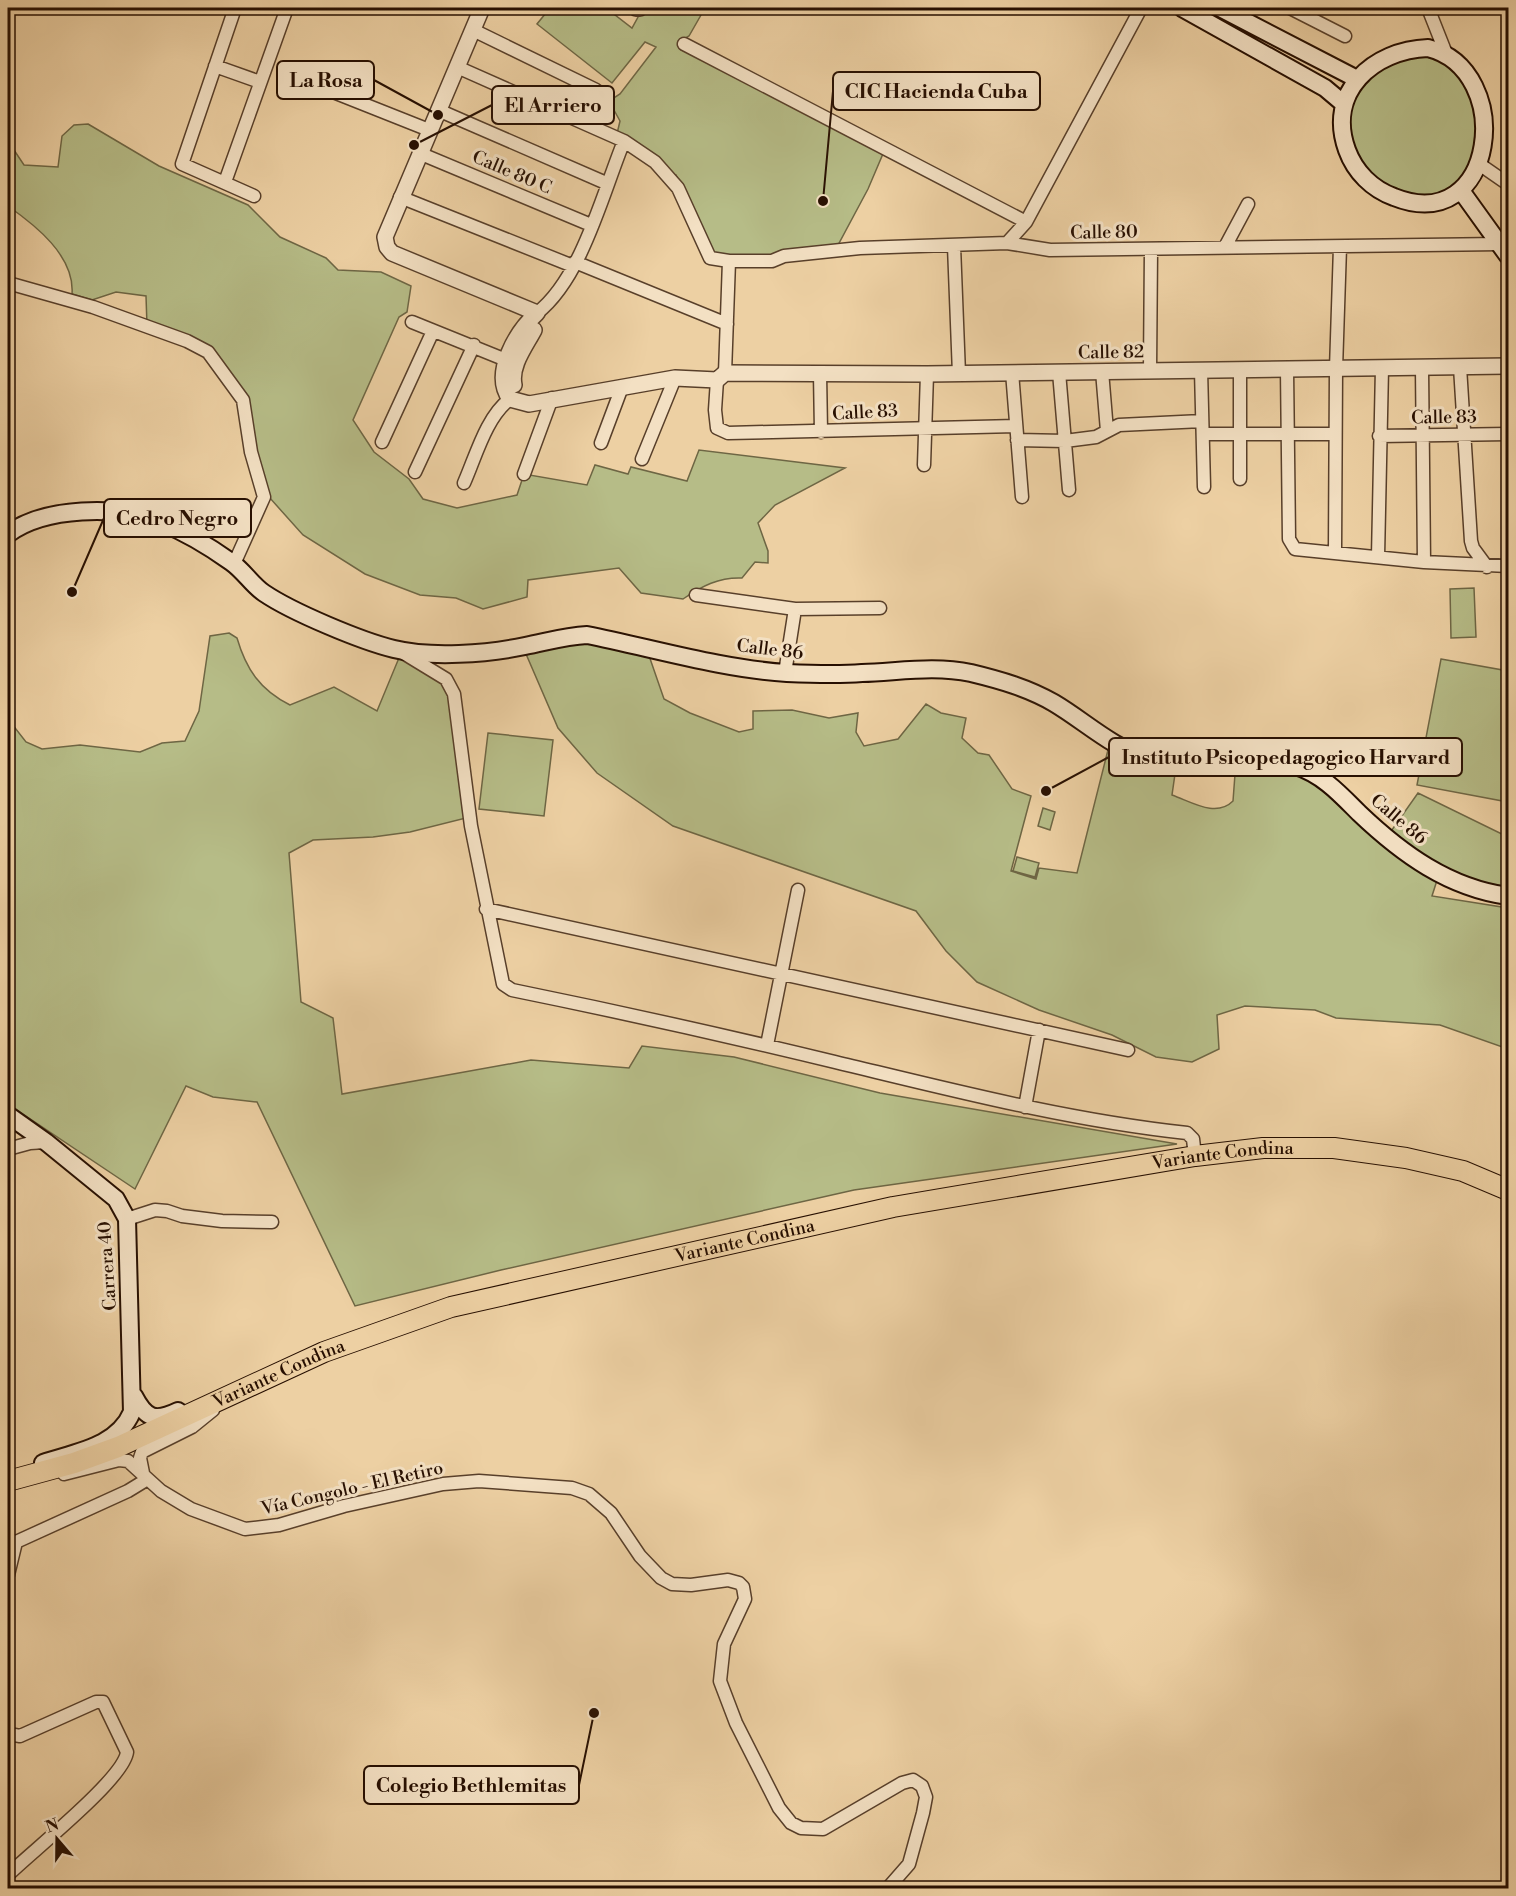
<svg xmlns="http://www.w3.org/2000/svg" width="1516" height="1896" font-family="'Libre Bodoni',serif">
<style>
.green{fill:#b6bc87;stroke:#6e6644;stroke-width:1.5}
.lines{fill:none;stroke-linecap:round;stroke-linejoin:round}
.minor-casing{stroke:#583f2a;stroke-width:15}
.tertiary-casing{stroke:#583f2a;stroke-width:18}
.secondary-casing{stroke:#270f01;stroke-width:20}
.trunk-casing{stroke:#270f01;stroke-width:22}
.minor{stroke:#f3e0c3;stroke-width:12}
.tertiary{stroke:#f3e0c3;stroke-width:15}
.secondary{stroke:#f3e0c3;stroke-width:16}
.trunk{stroke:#edd0a3;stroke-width:20}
.labels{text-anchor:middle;stroke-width:6;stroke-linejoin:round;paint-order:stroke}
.street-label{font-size:18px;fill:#270f01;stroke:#f3e0c3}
.leader{fill:none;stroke:#270f01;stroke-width:2}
.callout-dot{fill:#270f01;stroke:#f3e0c3;stroke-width:2}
.callout{fill:#f3e0c3;stroke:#270f01;stroke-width:2}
.callout-label{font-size:20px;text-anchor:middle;font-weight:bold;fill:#270f01}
</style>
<rect width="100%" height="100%" fill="#edd0a3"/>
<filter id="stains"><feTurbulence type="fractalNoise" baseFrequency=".00333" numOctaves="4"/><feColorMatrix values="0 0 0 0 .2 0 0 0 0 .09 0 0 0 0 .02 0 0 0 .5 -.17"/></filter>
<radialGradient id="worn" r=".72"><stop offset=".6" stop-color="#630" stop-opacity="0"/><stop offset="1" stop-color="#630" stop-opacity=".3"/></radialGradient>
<!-- green -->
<path class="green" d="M 550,8 L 606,8 L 632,28 L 643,8 L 705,8 L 689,36 L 682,40 L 680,50 L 684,44 L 885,149 L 868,189 L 838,245 L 793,255 L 710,258 L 676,175 L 668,174 L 616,138 L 620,121 L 609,101 L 620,94 L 656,47 L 645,42 L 612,83 L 537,24 Z
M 1428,48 L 1483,89 L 1490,109 L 1490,149 L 1453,197 L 1390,196 L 1345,143 L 1357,79 Z
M 88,124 L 159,166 L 248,205 L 280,237 L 326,258 L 338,270 L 381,272 L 411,286 L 407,312 L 399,317 L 353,420 L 374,452 L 409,479 L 423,499 L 457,508 L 517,495 L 524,474 L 587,485 L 595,465 L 628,474 L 631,467 L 687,481 L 699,450 L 845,468 L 775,505 L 758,523 L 768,551 L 768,563 L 755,562 L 742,578 C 719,577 702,586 683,599 L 641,593 L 619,568 L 528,580 L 527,597 L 483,609 L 456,598 L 420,595 L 365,574 L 303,535 L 269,497 L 243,400 L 215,352 L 147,326 L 146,296 L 116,292 L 92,300 L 72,294 C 75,256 35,225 8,206 L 8,141 L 24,165 L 58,167 L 62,136 L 74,125 Z
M 1474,588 L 1476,637 L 1451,638 L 1450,589 Z
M 229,633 L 237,638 C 246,669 260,690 290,705 L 334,687 L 377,711 L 401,653 L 449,684 L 470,817 L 410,832 L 373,837 L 313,840 L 289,853 L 301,1002 L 333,1018 L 342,1094 L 531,1060 L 629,1068 L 642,1046 L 734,1057 L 880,1093 L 1177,1144 L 854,1190 L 501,1270 L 355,1306 L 257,1102 L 213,1097 L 186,1086 L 135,1189 L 8,1104 L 8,724 L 12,724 L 26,742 L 42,749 L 80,745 L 140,752 L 162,743 L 185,741 L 199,711 L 210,636 Z
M 556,639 L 646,647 L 664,699 L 690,713 L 739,732 L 753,729 L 753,711 L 792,710 L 829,718 L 858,713 L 856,732 L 864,746 L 898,739 L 926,704 L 941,713 L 966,718 L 962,738 L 978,753 L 989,755 L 1012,789 L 1031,796 L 1011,871 L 1036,879 L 1039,868 L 1077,873 L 1110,742 L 1177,760 L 1172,795 C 1192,802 1216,818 1233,801 L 1236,761 L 1303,769 L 1387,837 L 1418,793 L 1508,837 L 1508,884 L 1502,894 L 1439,874 L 1432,896 L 1508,908 L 1508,1049 L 1440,1025 L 1336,1018 L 1315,1010 L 1245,1006 L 1217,1015 L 1219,1049 L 1192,1062 L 1156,1057 L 1112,1035 L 1039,1010 L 977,982 L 946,951 L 916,911 L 673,826 L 597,773 L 558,728 L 523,647 Z
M 1441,659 L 1508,671 L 1508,802 L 1417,785 Z
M 488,733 L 553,740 L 544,816 L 479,809 Z
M 1043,808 L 1055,812 L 1050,830 L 1038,826 Z
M 1017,857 L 1039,863 L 1035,877 L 1013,871 Z"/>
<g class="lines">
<!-- minor casing -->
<g class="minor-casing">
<path id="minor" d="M 235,8 L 182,164 L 254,196
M 1290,8 L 1345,36
M 1428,8 L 1445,51
M 473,30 L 596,90
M 684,44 L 1026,222
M 215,66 L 260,82
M 457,67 L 624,141 L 655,162 L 678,188 L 710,258 L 729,261 L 772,261 L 784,256 L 860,248 L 1007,243 L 1050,250 L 1500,244
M 303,80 L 429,130
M 438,110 L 606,183
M 419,153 L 591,225
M 1482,166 L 1508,184
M 225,182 L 287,8
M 400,197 L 573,266
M 1007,243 L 1026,222 L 1141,8
M 954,246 L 959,374
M 1225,247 L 1248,204
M 575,262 L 727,324
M 8,283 L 93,307 L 187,341 L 208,352 L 243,400 L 251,452 L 264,497 L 234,564
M 537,313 C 582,278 603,192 624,141
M 412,322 L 506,360
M 1460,367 L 1471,541 L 1473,548 L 1487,567
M 1422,368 L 1424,562
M 1201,370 L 1204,487
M 1287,370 L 1289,539 L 1295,549 L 1424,562 L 1508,566
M 1102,371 L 1107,431
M 1150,371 L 1151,249
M 1012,372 L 1022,497
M 1059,372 L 1069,490
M 725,373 L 729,261
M 820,373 L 821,432
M 717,380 L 715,410 L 717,428 L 728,433 L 1016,426
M 1203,434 L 1335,434
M 1379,436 L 1508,434
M 1017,440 L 1065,441 L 1096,437 L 1119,425 L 1202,421
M 382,442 L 433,331
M 601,443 L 622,387
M 642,459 L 675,378
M 924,465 L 927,374
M 415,472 L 474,345
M 524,474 L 552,398
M 1240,479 L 1240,370
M 464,483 C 476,456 486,417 510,399
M 1335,551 L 1336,369 L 1340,247
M 1378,557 L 1382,368
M 696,595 L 795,609 L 880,608
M 405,654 L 446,679 L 454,694 L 471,826 L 503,984 L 512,990 C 620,1012 728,1036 835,1062 C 952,1090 1067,1120 1187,1133 L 1193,1139 L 1195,1156
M 785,673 L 795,609
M 486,909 L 1128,1050
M 767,1045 L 798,890
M 1025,1107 L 1039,1030
M 8,1149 L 30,1143 L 46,1142
M 127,1219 L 155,1210 L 167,1211 L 182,1216 L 222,1221 L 272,1222
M 143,1473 L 140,1458 L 142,1452 L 192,1427 L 213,1410
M 64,1474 L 119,1460 L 128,1461 L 161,1491 L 191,1509 L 245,1529 L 279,1525 L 344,1506 L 443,1484 L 479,1481 L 572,1488 L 589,1494 L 611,1513 L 640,1556 L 661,1578 L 672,1584 L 691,1585 L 728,1580 L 739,1583 L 743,1587 L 745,1599 L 724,1644 L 720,1681 L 736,1723 L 779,1808 L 791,1823 L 801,1828 L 823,1829 L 902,1783 L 913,1780 L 922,1786 L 926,1797 L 923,1813 L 909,1864 L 888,1888
M 8,1542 L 16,1542 L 128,1491 L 146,1480
M 8,1575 L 16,1542
M 8,1731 L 9,1734 L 20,1736 L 96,1702 L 103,1702 L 127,1752 C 124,1779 31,1852 8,1875"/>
</g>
<!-- tertiary casing -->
<g class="tertiary-casing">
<path id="tertiary" d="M 482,8 L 385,237 L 387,247 L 392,253 L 537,313
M 636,8 L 640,8
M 537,313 C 517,331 491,373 510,399 L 529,404 L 675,378 L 717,380 L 725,373 L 927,374 L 1508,366
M 514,385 C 510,366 525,347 534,330"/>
</g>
<!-- secondary casing -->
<g class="secondary-casing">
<path id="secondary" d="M 1182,8 L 1325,88 L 1344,104
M 1220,8 L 1357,79
M 1428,48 C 1516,70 1497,238 1394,197 C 1372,189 1355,172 1347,150 C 1326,92 1373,50 1428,48 Z
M 1462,192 L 1508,256
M 8,534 C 44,507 118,505 160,522 C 185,532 210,547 231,562 C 244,571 252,585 264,593 C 292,612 361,641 394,649 C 431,658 487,654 525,646 C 546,642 565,636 587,635 C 652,648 722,669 787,673 C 812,674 837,675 862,673 C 898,672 934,665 971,673 C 1000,680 1028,688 1054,703 C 1086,722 1112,748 1148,758 C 1191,770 1253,750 1296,766 C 1323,775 1340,794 1359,813 C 1402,854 1449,888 1508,896
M 8,1115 L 46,1142 L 116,1199 L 127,1219 L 132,1412 C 117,1447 76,1452 43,1463
M 134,1396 C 146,1419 155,1422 178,1411"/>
</g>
<!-- trunk casing -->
<g class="trunk-casing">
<g id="trunk">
<path id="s1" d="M 8,1481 L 74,1463 L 118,1447 L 324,1352 L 451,1307 L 893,1207 L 1195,1156 L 1263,1148 L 1334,1148 L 1406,1158 L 1463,1171 L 1508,1190"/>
</g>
</g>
<!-- minor -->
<use href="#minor" class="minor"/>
<!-- tertiary -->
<use href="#tertiary" class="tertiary"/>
<!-- secondary -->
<use href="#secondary" class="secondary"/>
<!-- trunk -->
<use href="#trunk" class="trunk"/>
</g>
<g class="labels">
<!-- street labels -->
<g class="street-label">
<text transform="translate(512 172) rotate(23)" y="6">Calle 80 C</text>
<text transform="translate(1104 232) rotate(-1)" y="6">Calle 80</text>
<text transform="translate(1111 352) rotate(-1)" y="6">Calle 82</text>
<text transform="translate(865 412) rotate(-3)" y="6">Calle 83</text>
<text transform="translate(1444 417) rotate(-1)" y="6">Calle 83</text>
<text transform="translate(770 649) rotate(7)" y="6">Calle 86</text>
<text transform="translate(1399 819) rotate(40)" y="6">Calle 86</text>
<text dy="6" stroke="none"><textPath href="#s1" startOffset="1264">Variante Condina</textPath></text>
<text dy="6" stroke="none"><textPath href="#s1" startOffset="778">Variante Condina</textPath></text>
<text transform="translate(107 1266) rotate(-94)" y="6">Carrera 40</text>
<text dy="6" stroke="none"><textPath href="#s1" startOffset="292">Variante Condina</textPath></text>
<text transform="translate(352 1488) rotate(-13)" y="6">Vía Congolo - El Retiro</text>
</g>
</g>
<!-- callouts -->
<path class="leader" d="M438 115L374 80M823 201L833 91M414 145L492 105M72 592L104 518M1046 791L1109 757M594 1713L579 1785"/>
<g class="callout-dot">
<circle cx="438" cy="115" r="6"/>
<circle cx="823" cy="201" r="6"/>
<circle cx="414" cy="145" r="6"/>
<circle cx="72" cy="592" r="6"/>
<circle cx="1046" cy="791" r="6"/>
<circle cx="594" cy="1713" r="6"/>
</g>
<g class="callout">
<rect x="277" y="61" width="97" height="38" rx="6"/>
<rect x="833" y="72" width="207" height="38" rx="6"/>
<rect x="492" y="86" width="122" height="38" rx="6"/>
<rect x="104" y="499" width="147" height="38" rx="6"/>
<rect x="1109" y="738" width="353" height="38" rx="6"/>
<rect x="364" y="1766" width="215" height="38" rx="6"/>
</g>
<g class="callout-label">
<text x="326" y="87">La Rosa</text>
<text x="936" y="98">CIC Hacienda Cuba</text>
<text x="553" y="112">El Arriero</text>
<text x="177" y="525">Cedro Negro</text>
<text x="1286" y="764">Instituto Psicopedagogico Harvard</text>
<text x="471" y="1792">Colegio Bethlemitas</text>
</g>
<!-- margin -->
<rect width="1516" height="1896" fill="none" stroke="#edd0a3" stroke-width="30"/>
<rect x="9" y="9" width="1498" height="1878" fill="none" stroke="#270f01" stroke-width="3"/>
<rect x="15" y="15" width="1486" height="1866" fill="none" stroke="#270f01" stroke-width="1.5"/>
<!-- north arrow -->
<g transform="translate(57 1839) rotate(340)" stroke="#f3e0c3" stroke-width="4.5" paint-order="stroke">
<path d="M0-4.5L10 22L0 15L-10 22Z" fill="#270f01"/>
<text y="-9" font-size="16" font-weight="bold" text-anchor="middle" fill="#270f01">N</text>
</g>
<rect width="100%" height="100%" filter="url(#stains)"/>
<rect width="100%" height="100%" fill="url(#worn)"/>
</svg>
